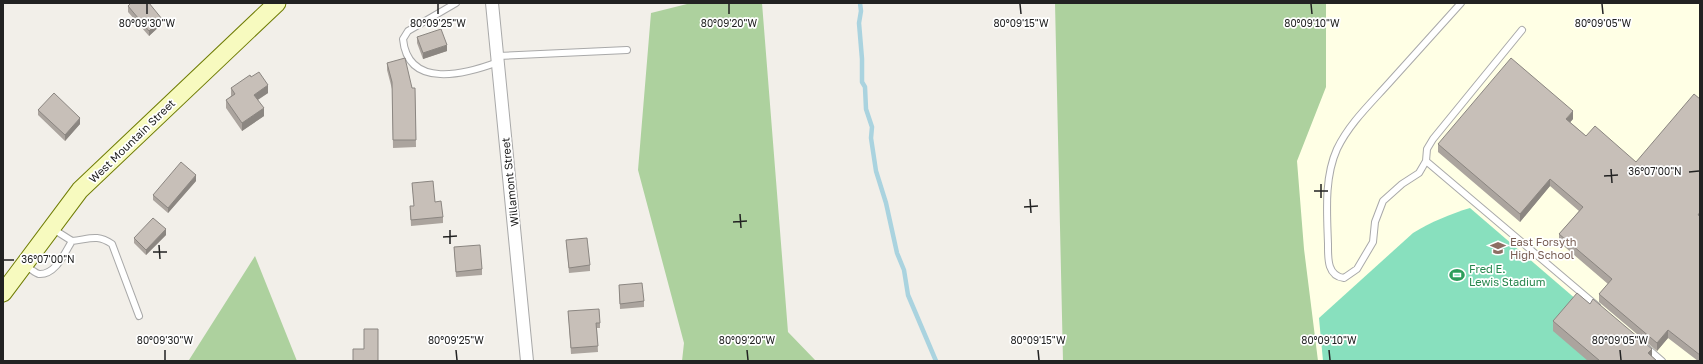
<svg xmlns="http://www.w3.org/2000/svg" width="1703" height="364" font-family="'Golos Text',sans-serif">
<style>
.education{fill:#ffffe5}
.forest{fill:#add19e}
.pitch{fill:#88e0be}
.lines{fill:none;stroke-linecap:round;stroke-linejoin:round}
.stream{stroke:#aad3df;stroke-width:4.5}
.lane-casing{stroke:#a9a9a9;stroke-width:8}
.street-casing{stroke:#a9a9a9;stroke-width:14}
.secondary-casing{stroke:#707d05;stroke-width:19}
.lane{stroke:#fff;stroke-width:6}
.street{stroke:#fff;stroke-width:12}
.secondary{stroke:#f7fabf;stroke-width:17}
.wall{fill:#aba49e}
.shaded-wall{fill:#8b8681}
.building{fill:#c7bfb8;stroke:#8b8681}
.ticks{fill:none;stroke:#222;stroke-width:1.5}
.labels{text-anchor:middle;stroke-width:3.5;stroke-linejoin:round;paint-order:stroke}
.street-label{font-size:11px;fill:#222;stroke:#fff}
.education-label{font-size:11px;fill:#785e54;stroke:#fff;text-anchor:start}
.leisure-label{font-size:11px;fill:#27864d;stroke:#fff;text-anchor:start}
.ticks-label{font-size:10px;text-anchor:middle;fill:#222;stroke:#fff;stroke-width:3.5;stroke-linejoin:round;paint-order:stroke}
</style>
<rect width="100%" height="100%" fill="#f2efe9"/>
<!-- education -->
<path class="education" d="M 1300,3 L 1700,3 L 1700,361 L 1303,361 L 1289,136 Z"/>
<!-- forest -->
<path class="forest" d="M 691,3 L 762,3 L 788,332 L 816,361 L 682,361 L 684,343 L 638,170 L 651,13 Z
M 1055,3 L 1326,3 L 1326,87 L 1297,161 L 1304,249 L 1318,361 L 1063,361 Z
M 255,256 L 297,361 L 186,361 L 189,360 Z"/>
<!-- pitch -->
<path class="pitch" d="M 1470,208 L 1648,361 L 1323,361 L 1319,318 L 1413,233 C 1431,222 1450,214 1470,208 Z"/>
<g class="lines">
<!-- stream -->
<path class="stream" d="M 860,3 L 861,11 L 859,23 L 862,59 L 862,82 L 865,87 L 866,109 L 872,127 L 871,138 L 876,171 L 886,203 L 897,253 L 904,270 L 908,295 L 936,361"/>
<!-- lane casing -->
<g class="lane-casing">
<path id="lane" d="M 456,3 L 408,31 L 403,39 C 408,90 466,74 498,62
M 1461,3 C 1437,30 1412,57 1388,84 C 1370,104 1349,124 1337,149 C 1324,178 1327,213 1328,244 C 1328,258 1327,276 1344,278 L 1357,269 L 1373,242 L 1375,222 L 1383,201 L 1402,184 L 1419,173 L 1426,161 L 1427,149 L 1433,139 L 1522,30
M 498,56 L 627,50
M 1426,161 L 1597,306
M 53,229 L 72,241 C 90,239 97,234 112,244 L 139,316
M 25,266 C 30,268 35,273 39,274 C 56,275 65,252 72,241
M 1647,348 L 1662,361"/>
</g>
<!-- street casing -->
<g class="street-casing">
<path id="street" d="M 492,3 L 527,361"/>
</g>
<!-- secondary casing -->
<g class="secondary-casing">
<path id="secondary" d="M 3,293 L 80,190 L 277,3"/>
</g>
<!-- lane -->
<use href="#lane" class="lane"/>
<!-- street -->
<use href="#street" class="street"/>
<!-- secondary -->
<use href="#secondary" class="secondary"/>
</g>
<!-- wall -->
<path class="wall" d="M 128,6 L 162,24 L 149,36 L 128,12 Z
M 417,37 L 447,51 L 423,59 L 417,43 Z
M 387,63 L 412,88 L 415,88 L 416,147 L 393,148 L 392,89 L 387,70 Z
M 251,77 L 268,93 L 258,100 L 264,116 L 242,131 L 226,108 L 226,100 L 231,96 L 231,88 Z
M 1700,99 L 1700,361 L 1698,361 L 1668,338 L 1657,351 L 1599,302 L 1599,294 L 1608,284 L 1559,242 L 1559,234 L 1579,211 L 1550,186 L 1520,222 L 1438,152 L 1438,144 L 1573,119 L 1570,122 L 1586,136 L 1636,162 Z
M 38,110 L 80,124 L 65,141 L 38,115 Z
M 196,181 L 168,213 L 153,200 L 153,195 Z
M 412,183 L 435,202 L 443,217 L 443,223 L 411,226 L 410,206 L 414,206 Z
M 166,235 L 146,255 L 134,243 L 134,238 Z
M 566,240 L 590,265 L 590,271 L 569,273 Z
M 454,247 L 482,269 L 482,275 L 456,277 Z
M 619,285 L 644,301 L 644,307 L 620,309 Z
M 568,311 L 600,323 L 600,328 L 597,328 L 598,352 L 571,354 Z
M 1553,321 L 1652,357 L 1657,361 L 1588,361 L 1553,331 Z"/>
<!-- shaded-wall -->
<path class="shaded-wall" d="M 162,19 L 162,24 L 149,36 L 149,31 Z
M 447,45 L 447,51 L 423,59 L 423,53 Z
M 268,85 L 268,93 L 254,102 L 254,95 Z
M 264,108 L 264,116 L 242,131 L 242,123 Z
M 1573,111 L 1573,119 L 1566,127 L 1566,119 Z
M 80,118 L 80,124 L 65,141 L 65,135 Z
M 196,175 L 196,181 L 168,213 L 168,208 Z
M 1550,179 L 1550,186 L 1520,222 L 1520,214 Z
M 166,229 L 166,235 L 146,255 L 146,250 Z
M 1668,330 L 1668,338 L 1657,351 L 1657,343 Z
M 1652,349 L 1652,358 L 1648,353 Z"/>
<!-- building -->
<path class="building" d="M 131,3 L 149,3 L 162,19 L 149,31 L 128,6 Z
M 441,29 L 447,45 L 423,53 L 417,37 Z
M 405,58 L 412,88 L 415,88 L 416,140 L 393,140 L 392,82 L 387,63 Z
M 1511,58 L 1573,111 L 1566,119 L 1586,136 L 1595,126 L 1636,162 L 1694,94 L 1700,99 L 1700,212 L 1698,215 L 1700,216 L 1700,355 L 1668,330 L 1657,343 L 1599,294 L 1612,279 L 1559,234 L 1583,207 L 1550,179 L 1520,214 L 1438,144 Z
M 259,72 L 268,85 L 254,95 L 264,108 L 242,123 L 226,100 L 235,94 L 231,88 L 250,75 L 251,77 Z
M 54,93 L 80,118 L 65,135 L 38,110 Z
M 181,162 L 196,175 L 168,208 L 153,195 Z
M 433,181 L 435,202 L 441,201 L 443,217 L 411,220 L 410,206 L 414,206 L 412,183 Z
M 153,218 L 166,229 L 146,250 L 134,238 Z
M 587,238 L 590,265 L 569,268 L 566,240 Z
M 480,245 L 482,269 L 456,272 L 454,247 Z
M 642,283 L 644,301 L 620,304 L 619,285 Z
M 1577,293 L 1590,304 L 1593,299 L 1652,349 L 1648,353 L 1657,361 L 1600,361 L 1553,321 Z
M 599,309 L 600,323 L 596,323 L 598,346 L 571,348 L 568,311 Z
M 364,329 L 378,329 L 378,361 L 353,361 L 353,349 L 364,349 Z"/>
<!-- ticks -->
<path class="ticks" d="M 147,4 L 147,14M 438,4 L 438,14M 729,4 L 729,14M 1020,4 L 1021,14M 1311,4 L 1312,14M 1602,4 L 1603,14M 1611,169 L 1612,183M 1689,172 L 1699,171M 1604,176 L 1618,175M 1321,184 L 1321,198M 1314,191 L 1328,191M 1030,199 L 1031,213M 1024,207 L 1038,206M 740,214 L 741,228M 733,222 L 747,221M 450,230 L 450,244M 443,237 L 457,236M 159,245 L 160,259M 153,252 L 167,252M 4,260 L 14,260M 165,350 L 165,360M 456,350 L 457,360M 747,350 L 748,360M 1038,350 L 1039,360M 1329,350 L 1330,360M 1620,350 L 1621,360"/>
<!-- icons -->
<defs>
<g id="school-bare" transform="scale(1.2)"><path d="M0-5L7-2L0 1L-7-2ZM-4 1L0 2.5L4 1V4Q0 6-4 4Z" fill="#8d6e63" stroke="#fff" stroke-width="2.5" paint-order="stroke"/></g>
<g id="stadium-bare" transform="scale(1.2)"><path d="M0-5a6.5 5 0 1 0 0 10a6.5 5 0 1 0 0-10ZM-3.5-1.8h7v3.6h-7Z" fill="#2e9e5b" stroke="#fff" stroke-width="2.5" paint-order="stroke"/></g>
</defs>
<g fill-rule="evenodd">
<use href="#school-bare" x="1498" y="248"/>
<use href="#stadium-bare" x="1457" y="275"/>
</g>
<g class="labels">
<!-- street labels -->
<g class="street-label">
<text transform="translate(132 141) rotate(-44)" y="4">West Mountain Street</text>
<text transform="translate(510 182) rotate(-96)" y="4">Willamont Street</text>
</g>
<!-- education labels -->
<g class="education-label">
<text x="1510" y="246">East Forsyth<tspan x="1510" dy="13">High School</tspan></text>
</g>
<!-- leisure labels -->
<g class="leisure-label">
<text x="1469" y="273">Fred E.<tspan x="1469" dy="13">Lewis Stadium</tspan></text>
</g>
</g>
<g class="ticks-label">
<text x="147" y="27">80°09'30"W</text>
<text x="438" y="27">80°09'25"W</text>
<text x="729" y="27">80°09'20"W</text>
<text x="1021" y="27">80°09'15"W</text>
<text x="1312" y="27">80°09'10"W</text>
<text x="1603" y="27">80°09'05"W</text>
<text x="1655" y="175">36°07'00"N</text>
<text x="48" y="263">36°07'00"N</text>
<text x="165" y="344">80°09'30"W</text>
<text x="456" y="344">80°09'25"W</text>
<text x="747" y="344">80°09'20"W</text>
<text x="1038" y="344">80°09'15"W</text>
<text x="1329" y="344">80°09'10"W</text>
<text x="1620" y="344">80°09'05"W</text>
</g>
<!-- border -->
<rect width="1703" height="364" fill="none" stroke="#222222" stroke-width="8"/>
</svg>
